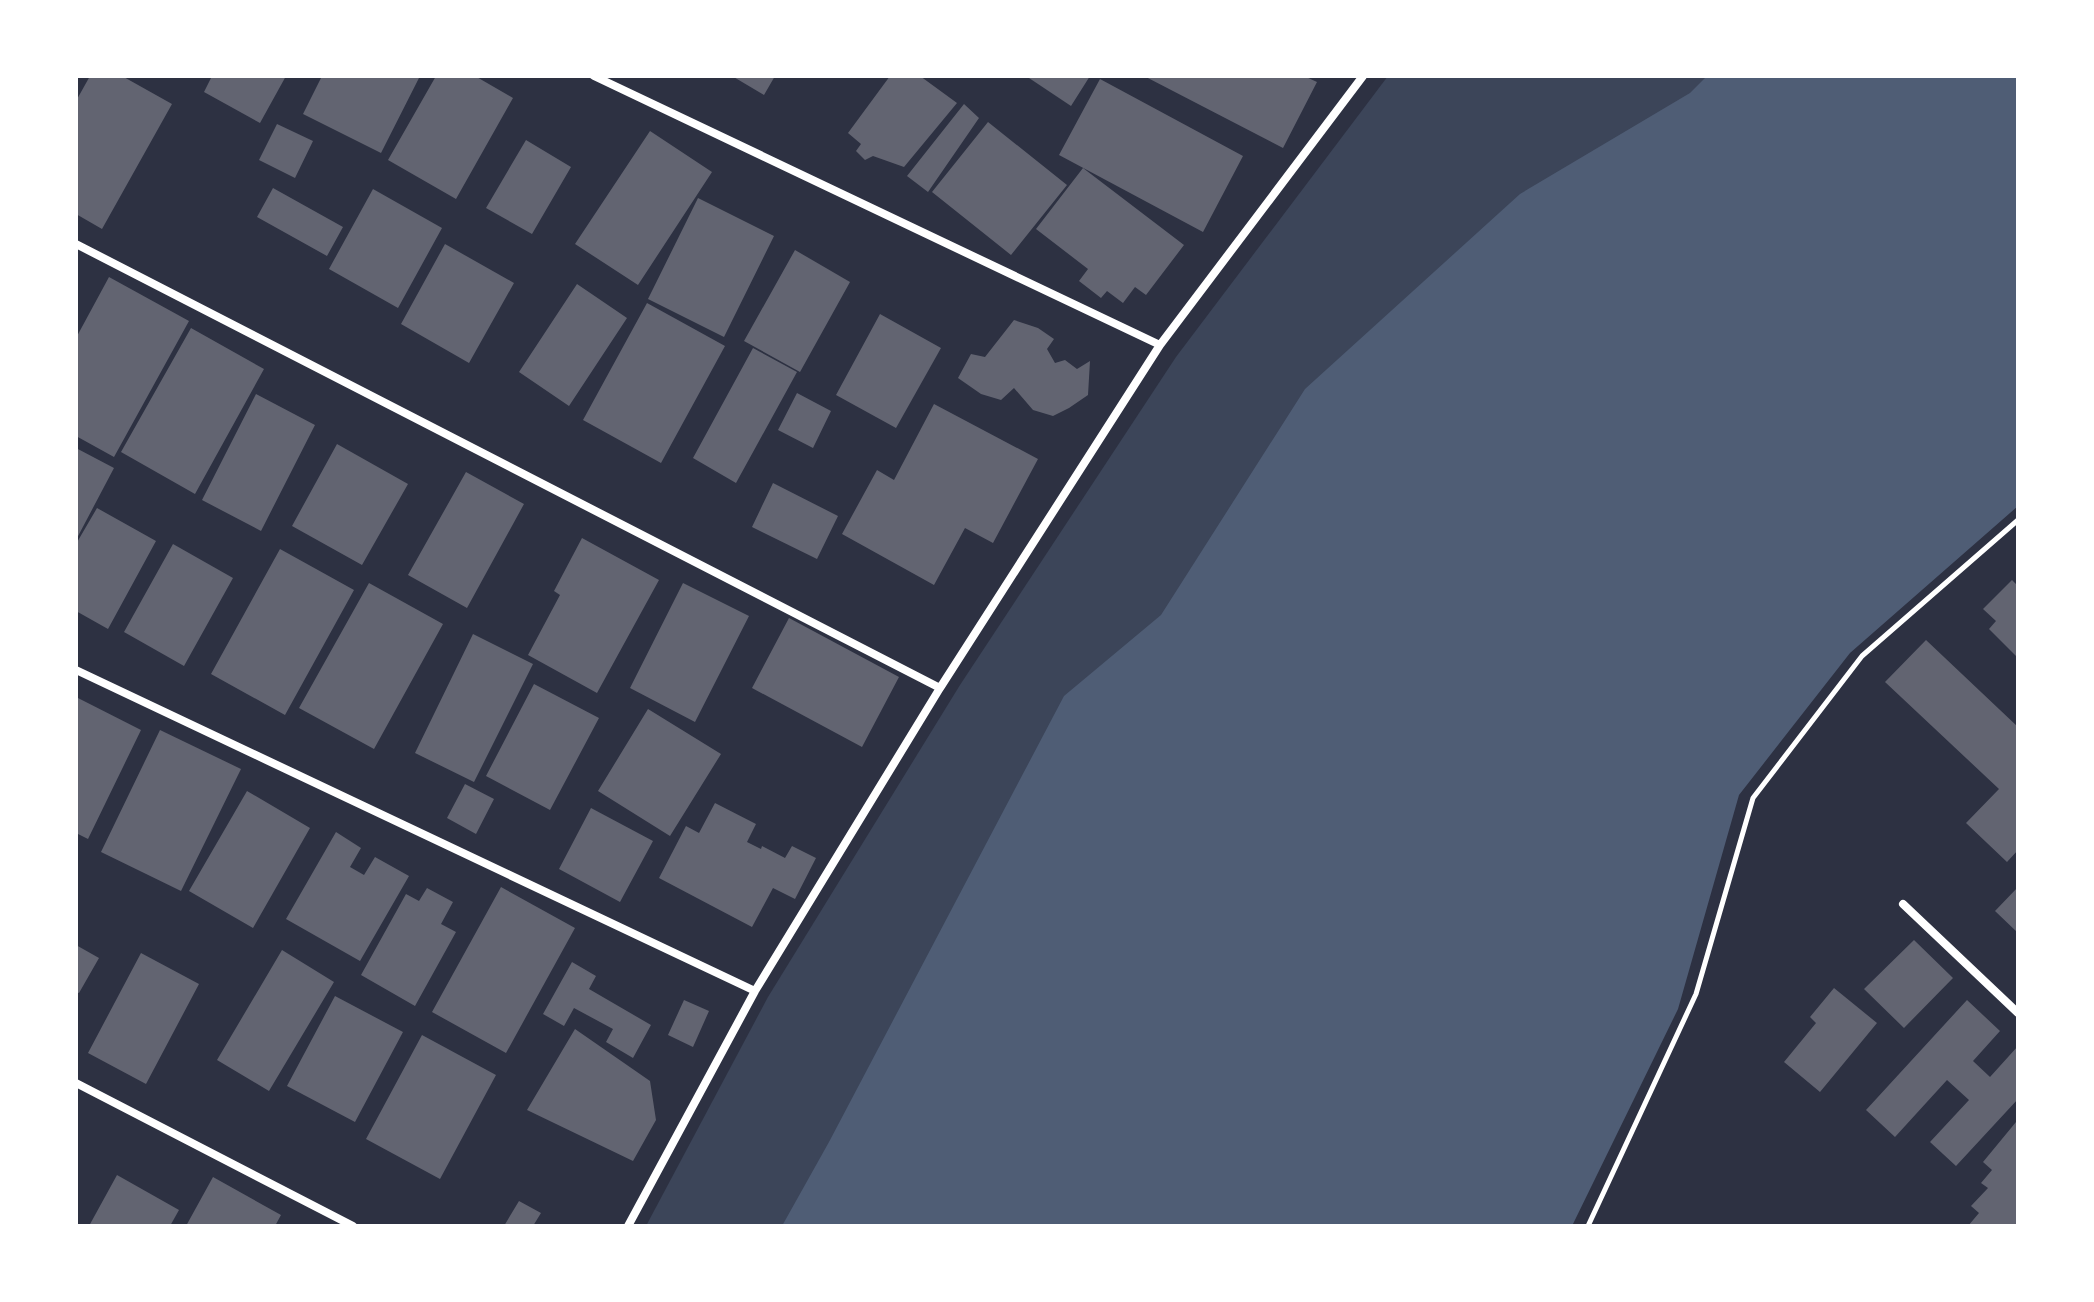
<svg xmlns="http://www.w3.org/2000/svg" width="2094" height="1302" font-family="Figtree,sans-serif">
<style>
.green{fill:#3c4559}
.water{fill:#4f5d75}
.building{fill:#626471}
.lines{fill:none;stroke-linecap:round;stroke-linejoin:round}
.path{stroke:#fff;stroke-width:5}
.minor{stroke:#fff;stroke-width:8}
</style>
<rect width="100%" height="100%" fill="#2d3142"/>
<!-- green -->
<path class="green" d="M 1388,76 L 1714,76 L 791,1226 L 646,1226 L 768,997 L 960,685 L 1176,357 Z"/>
<!-- water -->
<path class="water" d="M 1707,76 L 2018,76 L 2018,506 L 1850,653 L 1739,795 L 1678,1009 L 1572,1226 L 782,1226 L 829,1142 L 1064,696 L 1161,615 L 1305,389 L 1520,194 L 1690,93 Z"/>
<!-- building -->
<path class="building" d="M 90,76 L 122,76 L 172,104 L 102,229 L 76,214 L 76,101 Z
M 212,76 L 286,76 L 260,123 L 204,92 Z
M 322,76 L 420,76 L 381,153 L 303,114 Z
M 436,76 L 475,76 L 513,98 L 456,199 L 388,160 Z
M 732,76 L 775,76 L 764,95 Z
M 890,76 L 920,76 L 957,103 L 904,167 L 873,156 L 865,160 L 856,151 L 861,144 L 848,133 Z
M 1026,76 L 1090,76 L 1071,106 Z
M 1144,76 L 1304,76 L 1317,82 L 1283,148 Z
M 1100,79 L 1243,156 L 1203,232 L 1059,155 Z
M 964,104 L 979,118 L 928,192 L 907,176 Z
M 988,122 L 1067,185 L 1011,255 L 932,192 Z
M 277,124 L 313,141 L 295,178 L 259,160 Z
M 650,131 L 712,172 L 638,285 L 575,244 Z
M 526,140 L 571,167 L 532,234 L 486,208 Z
M 1083,168 L 1184,245 L 1146,295 L 1135,287 L 1123,303 L 1107,291 L 1101,298 L 1079,281 L 1088,269 L 1036,229 Z
M 273,188 L 343,227 L 327,256 L 257,217 Z
M 373,189 L 442,228 L 398,308 L 329,269 Z
M 698,198 L 774,236 L 724,337 L 648,299 Z
M 445,244 L 514,283 L 469,363 L 401,324 Z
M 795,250 L 850,282 L 800,372 L 744,341 Z
M 109,277 L 189,321 L 114,457 L 76,436 L 76,338 Z
M 577,284 L 627,318 L 569,406 L 519,372 Z
M 647,303 L 725,346 L 661,463 L 583,420 Z
M 880,314 L 941,348 L 896,428 L 836,395 Z
M 1014,320 L 1038,328 L 1054,339 L 1047,349 L 1055,363 L 1065,360 L 1077,369 L 1090,361 L 1088,395 L 1069,408 L 1053,416 L 1033,410 L 1014,388 L 1001,400 L 981,394 L 958,378 L 971,354 L 985,357 Z
M 191,328 L 264,369 L 195,494 L 121,452 Z
M 753,348 L 797,372 L 736,483 L 693,458 Z
M 797,393 L 831,411 L 813,448 L 778,430 Z
M 256,394 L 315,425 L 261,531 L 202,500 Z
M 934,404 L 1038,459 L 993,543 L 965,528 L 934,585 L 842,534 L 877,470 L 894,480 Z
M 337,444 L 408,484 L 362,565 L 292,526 Z
M 76,448 L 114,468 L 76,540 Z
M 466,472 L 524,504 L 467,608 L 408,575 Z
M 773,483 L 838,516 L 817,559 L 752,527 Z
M 97,508 L 156,541 L 108,629 L 76,611 L 76,544 Z
M 582,538 L 659,580 L 597,693 L 528,655 L 560,595 L 554,591 Z
M 173,544 L 233,578 L 184,666 L 124,632 Z
M 280,549 L 354,590 L 285,715 L 211,674 Z
M 2012,580 L 2018,586 L 2018,658 L 1989,629 L 1996,621 L 1983,609 Z
M 369,583 L 443,624 L 374,749 L 299,708 Z
M 683,583 L 749,616 L 695,722 L 630,688 Z
M 789,618 L 899,677 L 862,747 L 752,688 Z
M 473,634 L 533,664 L 474,782 L 415,753 Z
M 1926,640 L 2018,727 L 2018,850 L 2007,862 L 1966,823 L 1999,789 L 1885,682 Z
M 534,684 L 599,718 L 550,810 L 486,776 Z
M 76,697 L 141,730 L 88,839 L 76,833 Z
M 648,709 L 721,754 L 670,836 L 598,791 Z
M 160,730 L 241,769 L 181,891 L 101,852 Z
M 465,784 L 494,799 L 476,834 L 447,818 Z
M 247,791 L 310,828 L 253,928 L 189,891 Z
M 715,803 L 756,824 L 747,842 L 761,849 L 762,846 L 785,858 L 792,846 L 816,858 L 795,899 L 773,888 L 752,927 L 659,878 L 686,826 L 699,833 Z
M 591,808 L 653,841 L 620,902 L 559,869 Z
M 336,832 L 361,848 L 350,867 L 364,875 L 375,857 L 409,876 L 360,961 L 286,919 Z
M 501,887 L 575,928 L 506,1053 L 432,1012 Z
M 2018,887 L 2018,933 L 1995,911 Z
M 427,888 L 453,902 L 441,924 L 456,932 L 415,1006 L 361,975 L 406,894 L 419,901 Z
M 1914,940 L 1953,978 L 1904,1028 L 1864,989 Z
M 76,945 L 99,958 L 79,993 L 76,992 Z
M 282,950 L 334,982 L 269,1091 L 217,1060 Z
M 141,953 L 199,984 L 146,1084 L 88,1053 Z
M 572,962 L 596,976 L 589,989 L 651,1025 L 633,1058 L 606,1042 L 613,1029 L 574,1008 L 564,1026 L 543,1014 Z
M 1834,988 L 1877,1023 L 1820,1092 L 1784,1062 L 1816,1023 L 1810,1017 Z
M 335,996 L 403,1032 L 355,1122 L 287,1086 Z
M 684,1000 L 709,1011 L 693,1047 L 668,1035 Z
M 1967,1000 L 2000,1031 L 1973,1061 L 1990,1077 L 2018,1046 L 2018,1099 L 1956,1166 L 1930,1142 L 1969,1100 L 1947,1080 L 1895,1137 L 1866,1110 Z
M 575,1029 L 650,1081 L 656,1120 L 633,1161 L 527,1110 Z
M 422,1035 L 496,1075 L 440,1179 L 366,1139 Z
M 2016,1122 L 2018,1124 L 2018,1226 L 1968,1226 L 1979,1213 L 1971,1206 L 1988,1188 L 1981,1183 L 1992,1170 L 1983,1162 Z
M 117,1175 L 179,1210 L 170,1226 L 89,1226 Z
M 213,1177 L 281,1215 L 275,1226 L 186,1226 Z
M 519,1201 L 541,1213 L 533,1226 L 504,1226 Z"/>
<g class="lines">
<!-- path -->
<path class="path" d="M 1588,1226 L 1696,994 L 1753,798 L 1862,656 L 2018,520"/>
<!-- minor -->
<path class="minor" d="M 594,76 L 1160,345
M 76,244 L 940,688
M 76,670 L 755,991
M 1903,904 L 2018,1013
M 76,1083 L 353,1226
M 628,1226 L 755,991 L 940,688 L 1160,345 L 1363,76"/>
</g>
<!-- border -->
<rect width="2094" height="1302" fill="none" stroke="#ffffff" stroke-width="156"/>
</svg>
